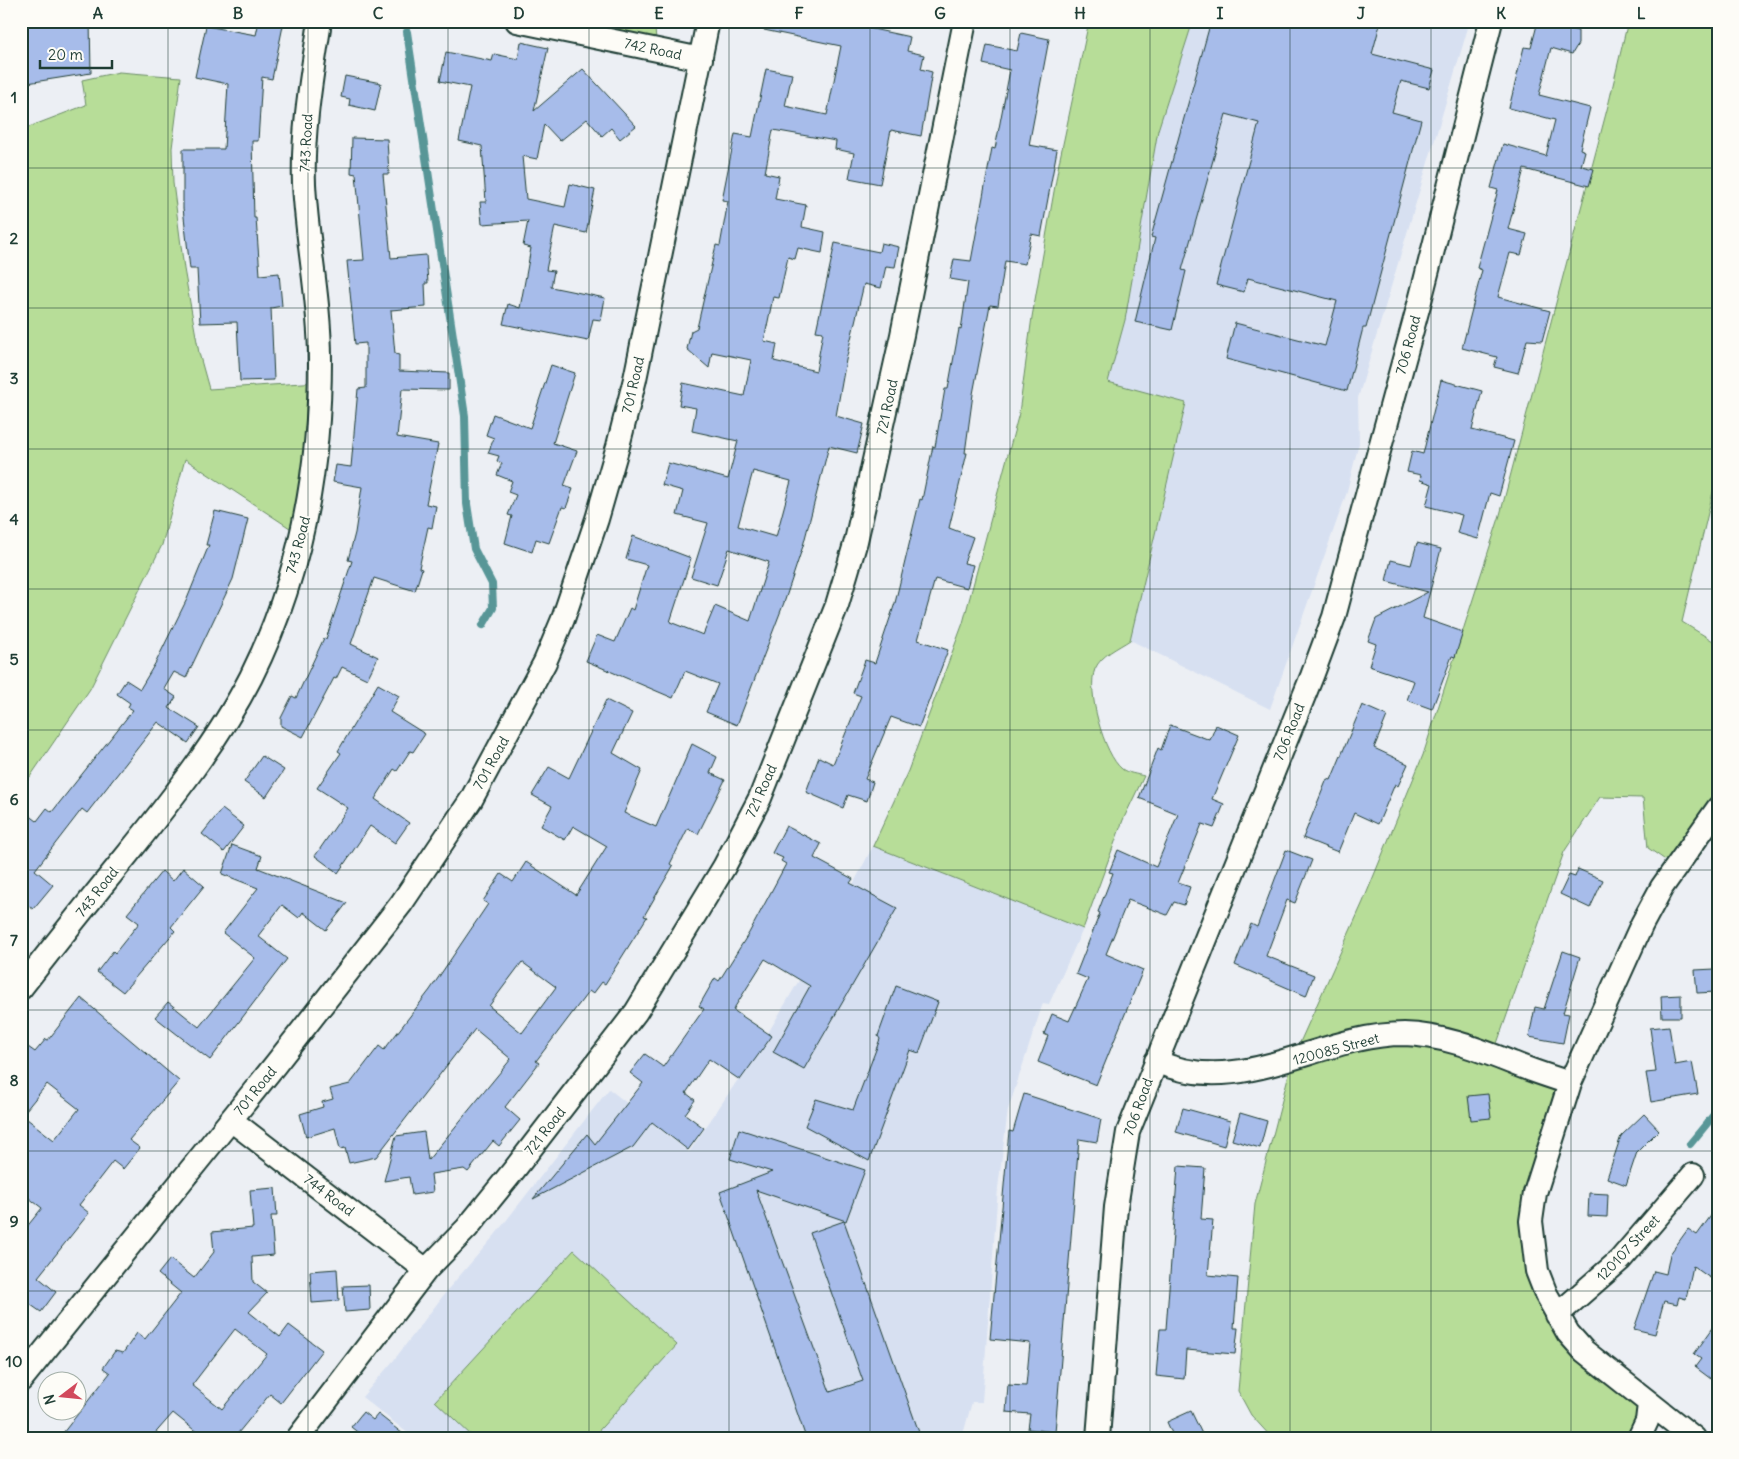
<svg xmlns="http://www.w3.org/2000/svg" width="1739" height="1459" font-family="Delius,sans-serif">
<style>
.built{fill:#d7e0f1}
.green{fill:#b7dd98;stroke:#6b8d66}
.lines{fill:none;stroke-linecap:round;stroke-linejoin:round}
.stream{stroke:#599697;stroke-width:8}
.building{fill:#a7bcea;stroke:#1f3d34;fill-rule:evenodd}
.minor-casing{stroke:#1f3d34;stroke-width:26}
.minor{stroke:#fdfcf7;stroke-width:22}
.grid{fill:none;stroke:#1f3d34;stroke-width:1;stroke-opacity:0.55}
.labels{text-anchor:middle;stroke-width:4;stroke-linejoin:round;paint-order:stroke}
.street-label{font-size:14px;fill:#1f3d34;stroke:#fdfcf7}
.neatline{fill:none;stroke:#1f3d34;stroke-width:2}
.grid-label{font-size:16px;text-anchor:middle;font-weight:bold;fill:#1f3d34}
</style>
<rect width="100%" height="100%" fill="#eceff4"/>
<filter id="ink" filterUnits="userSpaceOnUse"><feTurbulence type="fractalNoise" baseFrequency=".02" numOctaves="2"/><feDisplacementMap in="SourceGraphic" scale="10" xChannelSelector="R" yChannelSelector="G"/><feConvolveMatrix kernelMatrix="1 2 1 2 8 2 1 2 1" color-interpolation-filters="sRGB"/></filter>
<g filter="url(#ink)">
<!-- built -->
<path class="built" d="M 1193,21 L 1470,21 L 1358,398 L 1359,443 L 1346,495 L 1270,709 L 1130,640 L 1186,404 L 1108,383 L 1125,320 L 1158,130 Z
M 873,846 L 1083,929 L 1049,1004 L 1043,1003 L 1008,1110 L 998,1188 L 982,1402 L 972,1402 L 962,1438 L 414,1438 L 362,1397 L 394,1360 L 449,1288 L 495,1235 L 609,1089 L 689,1152 L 758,1050 L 834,921 Z"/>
<!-- green -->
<path class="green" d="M 510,21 L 650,21 L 655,29 L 657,50 Z
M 1089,21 L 1193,21 L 1158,130 L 1125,320 L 1108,382 L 1186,403 L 1130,640 C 1118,648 1101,655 1095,669 C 1086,690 1104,755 1122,769 C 1127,773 1137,774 1144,776 L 1123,820 L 1083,929 L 873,846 L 908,771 L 963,623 L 1019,413 L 1032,317 L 1059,163 Z
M 1628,21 L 1718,21 L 1718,471 L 1682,622 L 1718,644 L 1718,805 L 1674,866 L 1648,848 L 1643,798 L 1600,797 L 1564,852 L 1494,1052 L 1571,1082 L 1532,1196 L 1544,1296 L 1649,1403 L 1638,1438 L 1272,1438 L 1251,1415 L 1238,1391 L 1255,1204 L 1293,1058 L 1363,902 L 1423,755 L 1500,515 L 1609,102 Z
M 119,72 L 181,77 L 172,148 L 173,183 L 184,269 L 199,353 L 209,389 L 318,382 L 299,534 L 185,459 L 162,545 L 90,689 L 21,790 L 21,130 L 86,105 L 82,80 Z
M 574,1250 L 677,1345 L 592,1438 L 474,1438 L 435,1401 Z"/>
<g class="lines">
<!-- stream -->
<path class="stream" d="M 407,32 L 465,416 L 467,504 L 474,549 L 492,584 L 493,608 L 483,625
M 1690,1144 L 1718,1110"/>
</g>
<!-- building -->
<path class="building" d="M 21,21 L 90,21 L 91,73 L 21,84 Z
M 259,21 L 284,21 L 272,79 L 262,77 L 258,141 L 252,141 L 254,218 L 256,218 L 260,275 L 279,273 L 282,306 L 271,308 L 274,380 L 240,381 L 237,322 L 200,323 L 197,269 L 190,269 L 183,208 L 183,149 L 224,149 L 228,84 L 195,77 L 206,26 L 256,35 Z
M 765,21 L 869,21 L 868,28 L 910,37 L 907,51 L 924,55 L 921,69 L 932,72 L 921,136 L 891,130 L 880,184 L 849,178 L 854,153 L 835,149 L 836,141 L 773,130 L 765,173 L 779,176 L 775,199 L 806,205 L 802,227 L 825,232 L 822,253 L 798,248 L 795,259 L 788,257 L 779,298 L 773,297 L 764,341 L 777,344 L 774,361 L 816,371 L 823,332 L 816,331 L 835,243 L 879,252 L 881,243 L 899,247 L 895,267 L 886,266 L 881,288 L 864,284 L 846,360 L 836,416 L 864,424 L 857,453 L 829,446 L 803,546 L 785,600 L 737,725 L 706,712 L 718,684 L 685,671 L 673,698 L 586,661 L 597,635 L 615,642 L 630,608 L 633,610 L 647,565 L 626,559 L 633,536 L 691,558 L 670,622 L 703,635 L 715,606 L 750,621 L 769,562 L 729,549 L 717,585 L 691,577 L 708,523 L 677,515 L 683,491 L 662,485 L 668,463 L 728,479 L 738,441 L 692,431 L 696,408 L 679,405 L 683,383 L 744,396 L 751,360 L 712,352 L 709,368 L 687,349 L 691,331 L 697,328 L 716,245 L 720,246 L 728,201 L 722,200 L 735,134 L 752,137 L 766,69 L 792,74 L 785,106 L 827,115 L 841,46 L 764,30 ZM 753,471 L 791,481 L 776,537 L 738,526 Z
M 1211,21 L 1381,21 L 1372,54 L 1434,70 L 1429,88 L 1401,81 L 1392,112 L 1421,120 L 1366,328 L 1363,328 L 1347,391 L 1226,359 L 1235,323 L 1325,346 L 1337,301 L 1248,278 L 1244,292 L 1216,285 L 1259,123 L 1226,114 L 1182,270 L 1186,271 L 1172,330 L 1135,322 L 1155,238 L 1151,237 Z
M 1538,21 L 1578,31 L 1578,44 L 1572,54 L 1551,48 L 1539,95 L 1590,108 L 1580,149 L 1585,151 L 1581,166 L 1594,169 L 1589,186 L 1524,169 L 1508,229 L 1527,234 L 1521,255 L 1510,253 L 1498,297 L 1550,311 L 1542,341 L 1527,340 L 1518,373 L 1494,367 L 1497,357 L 1462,348 L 1482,270 L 1477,268 L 1498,190 L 1491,188 L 1503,144 L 1546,156 L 1555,120 L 1509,108 L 1524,47 L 1531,48 Z
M 1021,33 L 1049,39 L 1029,145 L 1057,150 L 1041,236 L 1031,234 L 1025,264 L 1005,261 L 998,306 L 990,305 L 973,394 L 965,453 L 967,453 L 949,528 L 973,537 L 964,563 L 973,565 L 967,588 L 935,579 L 918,640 L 948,650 L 919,727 L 891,717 L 865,779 L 873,782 L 867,801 L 848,795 L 843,808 L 806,792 L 819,757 L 833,764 L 861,696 L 853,693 L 865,660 L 875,663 L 895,603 L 920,499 L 922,500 L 933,446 L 935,447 L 945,389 L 948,389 L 959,329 L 961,330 L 968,282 L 950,279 L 954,259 L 971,261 L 992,148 L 995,149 L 1010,70 L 983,64 L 987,45 L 1017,51 Z
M 521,42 L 548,48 L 534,111 L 583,69 L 636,126 L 620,139 L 611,128 L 602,136 L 587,119 L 560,141 L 544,124 L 537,159 L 522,156 L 526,199 L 565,207 L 570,184 L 595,190 L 586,233 L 555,226 L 546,270 L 554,271 L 551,287 L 605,298 L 601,320 L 593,319 L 588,341 L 503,324 L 508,304 L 520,308 L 531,248 L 523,246 L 528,221 L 482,224 L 480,202 L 486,202 L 482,146 L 459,141 L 470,87 L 440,81 L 446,52 L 492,61 L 494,54 L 518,59 Z
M 345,76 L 381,83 L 375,111 L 349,105 L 350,99 L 341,97 Z
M 352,138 L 387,139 L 389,174 L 383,174 L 391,258 L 426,255 L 428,283 L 425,283 L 426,307 L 391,310 L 395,354 L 399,355 L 399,371 L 449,373 L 449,390 L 402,389 L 397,437 L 438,444 L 426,504 L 436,506 L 432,528 L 428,527 L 419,568 L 422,569 L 415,591 L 374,578 L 351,644 L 378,657 L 367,679 L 342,667 L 336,679 L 334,678 L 303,737 L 281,726 L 281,718 L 292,696 L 296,698 L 324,638 L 326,639 L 352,561 L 348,560 L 355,533 L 362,487 L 333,482 L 336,465 L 351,467 L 358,389 L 366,388 L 366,343 L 355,344 L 347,261 L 364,260 L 356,174 L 351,173 Z
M 551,365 L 575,373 L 553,443 L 577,451 L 564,486 L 573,489 L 566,508 L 562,507 L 549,543 L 536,539 L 532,552 L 505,543 L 512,516 L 508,515 L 516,495 L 508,492 L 512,481 L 497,475 L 502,463 L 497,461 L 499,456 L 488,453 L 494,438 L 486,435 L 493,414 L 530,428 Z
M 1441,380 L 1482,391 L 1472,430 L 1514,441 L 1499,496 L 1490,493 L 1478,539 L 1457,533 L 1462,515 L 1426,506 L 1432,484 L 1420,480 L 1421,475 L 1407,472 L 1412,451 L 1423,454 Z
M 215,511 L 248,519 L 233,579 L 186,678 L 174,672 L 164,689 L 176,697 L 169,708 L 199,727 L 188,743 L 158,722 L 87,813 L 82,809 L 35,870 L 53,885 L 33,909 L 21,901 L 21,809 L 37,821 L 47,808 L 52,812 L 133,710 L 128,707 L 130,703 L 117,694 L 126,680 L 140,689 L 156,662 L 187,599 L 209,545 L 206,545 Z
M 1417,543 L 1441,549 L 1423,618 L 1463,632 L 1455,657 L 1452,656 L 1432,709 L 1407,700 L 1414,681 L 1369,666 L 1376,644 L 1368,641 L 1376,619 L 1428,592 L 1386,581 L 1391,560 L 1411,565 Z
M 378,684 L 399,696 L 390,712 L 425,734 L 413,752 L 410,751 L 397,771 L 394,769 L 375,799 L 409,823 L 395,843 L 370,826 L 338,873 L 315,856 L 348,808 L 317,788 L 341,753 L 338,751 Z
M 606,700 L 632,713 L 613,753 L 642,770 L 624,813 L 656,827 L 692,744 L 717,757 L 710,773 L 725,780 L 698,834 L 688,828 L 670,864 L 673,866 L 644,916 L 647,917 L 605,984 L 602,982 L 593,994 L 589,991 L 536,1061 L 539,1063 L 505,1107 L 520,1120 L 499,1146 L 493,1141 L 468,1172 L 464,1169 L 431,1174 L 433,1192 L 412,1195 L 409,1177 L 384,1181 L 396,1136 L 424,1132 L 428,1160 L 511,1059 L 475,1029 L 376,1157 L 349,1163 L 345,1148 L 340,1149 L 335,1128 L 306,1137 L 300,1114 L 323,1107 L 322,1102 L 333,1099 L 330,1089 L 350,1084 L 379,1046 L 384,1050 L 430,990 L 488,904 L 483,901 L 501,874 L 513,882 L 526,862 L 576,895 L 607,846 L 573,826 L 565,840 L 541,826 L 552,806 L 532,795 L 549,767 L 569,778 ZM 522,962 L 556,987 L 522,1033 L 489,1006 Z
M 1362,705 L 1387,716 L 1374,748 L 1408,764 L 1398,786 L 1395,784 L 1378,824 L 1354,813 L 1338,852 L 1303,838 L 1327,779 L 1331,780 Z
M 1170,725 L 1210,740 L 1216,725 L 1239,735 L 1212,799 L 1224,804 L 1214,828 L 1202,824 L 1178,883 L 1190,887 L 1184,905 L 1174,902 L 1167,915 L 1128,900 L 1106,954 L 1143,970 L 1096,1085 L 1038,1062 L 1048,1036 L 1044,1034 L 1052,1014 L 1069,1021 L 1088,979 L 1076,974 L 1100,913 L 1098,912 L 1113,873 L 1109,872 L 1118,850 L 1156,867 L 1178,814 L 1139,798 L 1158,748 L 1161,750 Z
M 262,756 L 284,770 L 266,797 L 244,782 Z
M 222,809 L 244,826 L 224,852 L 202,834 Z
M 786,826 L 821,844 L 814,858 L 853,879 L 850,883 L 897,908 L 804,1069 L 773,1052 L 810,986 L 765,959 L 733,1010 L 772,1036 L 740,1080 L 709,1059 L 686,1093 L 695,1100 L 685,1114 L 704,1128 L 688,1150 L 652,1122 L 633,1147 L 533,1199 L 587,1134 L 595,1144 L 643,1083 L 630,1073 L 645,1054 L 663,1067 L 704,1009 L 699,1006 L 715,978 L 719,981 L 749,933 L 786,864 L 781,861 L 783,858 L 772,853 Z
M 232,845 L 262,856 L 258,868 L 347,903 L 326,930 L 303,912 L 299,918 L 282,905 L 258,936 L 287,959 L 210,1060 L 155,1017 L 168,1002 L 199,1027 L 255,958 L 223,933 L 258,888 L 222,874 Z
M 1286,850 L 1312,860 L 1295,903 L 1287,900 L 1266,956 L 1314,975 L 1306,996 L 1235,965 L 1251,924 L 1257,927 Z
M 183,868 L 204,886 L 171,927 L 175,931 L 123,992 L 97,972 L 113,951 L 115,953 L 139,923 L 127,914 L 162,871 L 173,881 Z
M 1578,869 L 1603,880 L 1590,908 L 1560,894 L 1569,875 L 1575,877 Z
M 1563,951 L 1580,957 L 1563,1013 L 1569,1014 L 1563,1043 L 1529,1037 L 1535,1007 L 1544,1009 Z
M 1715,969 L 1716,992 L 1697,993 L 1695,970 Z
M 896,986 L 938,1002 L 919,1053 L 910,1050 L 869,1161 L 805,1126 L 816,1099 L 853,1110 L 880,1039 L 878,1036 Z
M 1681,995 L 1681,1017 L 1662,1017 L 1661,996 Z
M 81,998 L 179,1081 L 129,1140 L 140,1148 L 123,1169 L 113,1161 L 79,1205 L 89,1213 L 38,1277 L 56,1292 L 41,1312 L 21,1298 L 21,1234 L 42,1208 L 21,1192 L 21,1042 L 35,1052 L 46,1039 L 48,1040 ZM 47,1084 L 79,1109 L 54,1140 L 22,1115 Z
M 1669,1026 L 1675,1065 L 1692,1062 L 1698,1094 L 1651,1102 L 1646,1073 L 1656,1072 L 1650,1028 Z
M 1024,1094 L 1101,1119 L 1097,1142 L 1079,1139 L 1055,1432 L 1028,1429 L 1030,1414 L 1006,1412 L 1008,1385 L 1026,1386 L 1030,1343 L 990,1339 L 1009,1131 L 1013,1132 Z
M 1488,1094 L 1491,1118 L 1471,1120 L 1468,1096 Z
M 1183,1108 L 1230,1121 L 1224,1146 L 1176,1132 Z
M 1240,1113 L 1267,1121 L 1260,1148 L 1232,1140 Z
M 1644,1114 L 1659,1130 L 1637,1152 L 1626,1185 L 1607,1178 L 1621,1136 Z
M 739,1129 L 865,1170 L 846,1221 L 756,1190 L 830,1392 L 863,1381 L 810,1233 L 844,1221 L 921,1438 L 806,1438 L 720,1192 L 772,1172 L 730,1159 Z
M 1178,1166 L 1205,1168 L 1201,1219 L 1213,1220 L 1208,1275 L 1238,1278 L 1234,1328 L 1238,1328 L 1235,1354 L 1186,1350 L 1184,1379 L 1156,1376 L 1160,1329 L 1166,1329 Z
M 275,1188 L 277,1216 L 271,1216 L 274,1255 L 252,1257 L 253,1282 L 267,1293 L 249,1312 L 280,1337 L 289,1325 L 322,1350 L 281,1403 L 270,1394 L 234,1438 L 204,1438 L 173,1413 L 151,1438 L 59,1438 L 110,1373 L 103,1368 L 115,1351 L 123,1353 L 137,1333 L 145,1339 L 181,1293 L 158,1274 L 170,1259 L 194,1278 L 214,1252 L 212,1232 L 253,1228 L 250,1190 ZM 235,1329 L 267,1354 L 222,1409 L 192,1385 Z
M 1589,1193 L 1608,1194 L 1607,1217 L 1588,1216 Z
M 1718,1206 L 1718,1268 L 1710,1278 L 1693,1266 L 1686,1299 L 1679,1297 L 1677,1304 L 1664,1301 L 1655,1334 L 1634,1329 L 1654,1271 L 1666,1274 L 1670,1254 L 1688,1229 L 1697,1235 Z
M 337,1269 L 339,1301 L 312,1303 L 310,1271 Z
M 369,1285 L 370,1310 L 345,1312 L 343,1286 Z
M 1718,1321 L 1718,1371 L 1711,1379 L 1695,1367 L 1701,1359 L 1694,1354 Z
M 1191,1411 L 1204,1438 L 1174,1438 L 1167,1422 Z
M 363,1412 L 373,1420 L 378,1414 L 408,1438 L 359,1438 L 361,1435 L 351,1427 Z"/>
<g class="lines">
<!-- minor casing -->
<g class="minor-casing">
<path id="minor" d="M 517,21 L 701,59
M 21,988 C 56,943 91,899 127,855 C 172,799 218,741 251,677 C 300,579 320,468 320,359 C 320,300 307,243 304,184 C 302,130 312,75 320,21
M 1156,1061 C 1240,1100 1320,1034 1404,1034 C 1443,1035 1477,1049 1513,1063 C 1532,1071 1551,1077 1570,1083
M 231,1120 L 426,1270
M 1557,1315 L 1620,1260 L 1693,1175
M 21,1380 L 275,1065 L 401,904 L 471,800 L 545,662 L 563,619 L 597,519 L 618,446 L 635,379 L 708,21
M 298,1438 L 426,1270 L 467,1228 L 514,1170 L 636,1012 L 724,867 L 760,798 L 837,605 L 856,541 L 902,335 L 965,21
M 1098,1438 L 1116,1207 L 1128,1132 L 1312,676 L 1334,617 L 1349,561 L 1421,297 L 1491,21
M 1639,1438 L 1647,1421 L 1649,1404
M 1694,1438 L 1584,1351 L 1568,1333 L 1546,1294 L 1537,1271 L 1531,1221 L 1535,1193 L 1570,1083 L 1642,924 L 1662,887 L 1718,808"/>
</g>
<!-- minor -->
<use href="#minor" class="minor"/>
</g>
</g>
<!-- grid -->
<path class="grid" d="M 168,21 L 168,1438M 308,21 L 308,1438M 448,21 L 448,1438M 589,21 L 589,1438M 729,21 L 729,1438M 870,21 L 870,1438M 1010,21 L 1010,1438M 1150,21 L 1150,1438M 1290,21 L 1290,1438M 1431,21 L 1431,1438M 1571,21 L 1571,1438M 21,168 L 1718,168M 21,308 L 1718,308M 21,449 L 1718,449M 21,589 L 1718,589M 21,730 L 1718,730M 21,870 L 1718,870M 21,1010 L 1718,1010M 21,1151 L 1718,1151M 21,1291 L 1718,1291"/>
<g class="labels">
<!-- street labels -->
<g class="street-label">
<text transform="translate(653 49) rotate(12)" y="5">742 Road</text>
<text transform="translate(306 143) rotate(-87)" y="5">743 Road</text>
<text transform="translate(1408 345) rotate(-75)" y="5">706 Road</text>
<text transform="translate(633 385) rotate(-77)" y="5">701 Road</text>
<text transform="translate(887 407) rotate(-78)" y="5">721 Road</text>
<text transform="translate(298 545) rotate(-75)" y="5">743 Road</text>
<text transform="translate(1289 732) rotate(-68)" y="5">706 Road</text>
<text transform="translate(491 763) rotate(-61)" y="5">701 Road</text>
<text transform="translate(761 791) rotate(-66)" y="5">721 Road</text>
<text transform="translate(97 892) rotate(-52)" y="5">743 Road</text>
<text transform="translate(1336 1049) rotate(-15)" y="5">120085 Street</text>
<text transform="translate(255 1091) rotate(-51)" y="5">701 Road</text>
<text transform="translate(1138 1107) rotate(-70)" y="5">706 Road</text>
<text transform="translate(545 1131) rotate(-52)" y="5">721 Road</text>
<text transform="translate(329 1195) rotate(37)" y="5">744 Road</text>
<text transform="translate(1628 1248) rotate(-47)" y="5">120107 Street</text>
</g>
</g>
<!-- margin -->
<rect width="1739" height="1459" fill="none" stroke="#fdfcf7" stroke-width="55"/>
<!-- north arrow -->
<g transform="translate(62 1396) rotate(254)"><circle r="24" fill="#fdfcf7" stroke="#a4b0a9"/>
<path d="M0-4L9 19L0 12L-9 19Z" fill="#d1495b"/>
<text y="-8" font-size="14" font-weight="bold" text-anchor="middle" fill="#1f3d34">N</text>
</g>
<!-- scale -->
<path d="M40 60v8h72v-8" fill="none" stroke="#1f3d34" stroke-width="2.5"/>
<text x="48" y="60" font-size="15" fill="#1f3d34" stroke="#fdfcf7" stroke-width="4" paint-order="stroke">20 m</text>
<rect x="28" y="28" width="1684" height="1404" class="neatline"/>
<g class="grid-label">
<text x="98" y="19">A</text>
<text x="238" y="19">B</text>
<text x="378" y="19">C</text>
<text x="519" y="19">D</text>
<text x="659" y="19">E</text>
<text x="799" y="19">F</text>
<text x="940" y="19">G</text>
<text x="1080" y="19">H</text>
<text x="1220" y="19">I</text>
<text x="1361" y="19">J</text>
<text x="1501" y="19">K</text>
<text x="1641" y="19">L</text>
<text x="14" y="103">1</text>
<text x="14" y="244">2</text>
<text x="14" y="384">3</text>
<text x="14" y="525">4</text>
<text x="14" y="665">5</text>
<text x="14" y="805">6</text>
<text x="14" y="946">7</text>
<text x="14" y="1086">8</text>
<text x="14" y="1227">9</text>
<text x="14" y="1367">10</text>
</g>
</svg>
